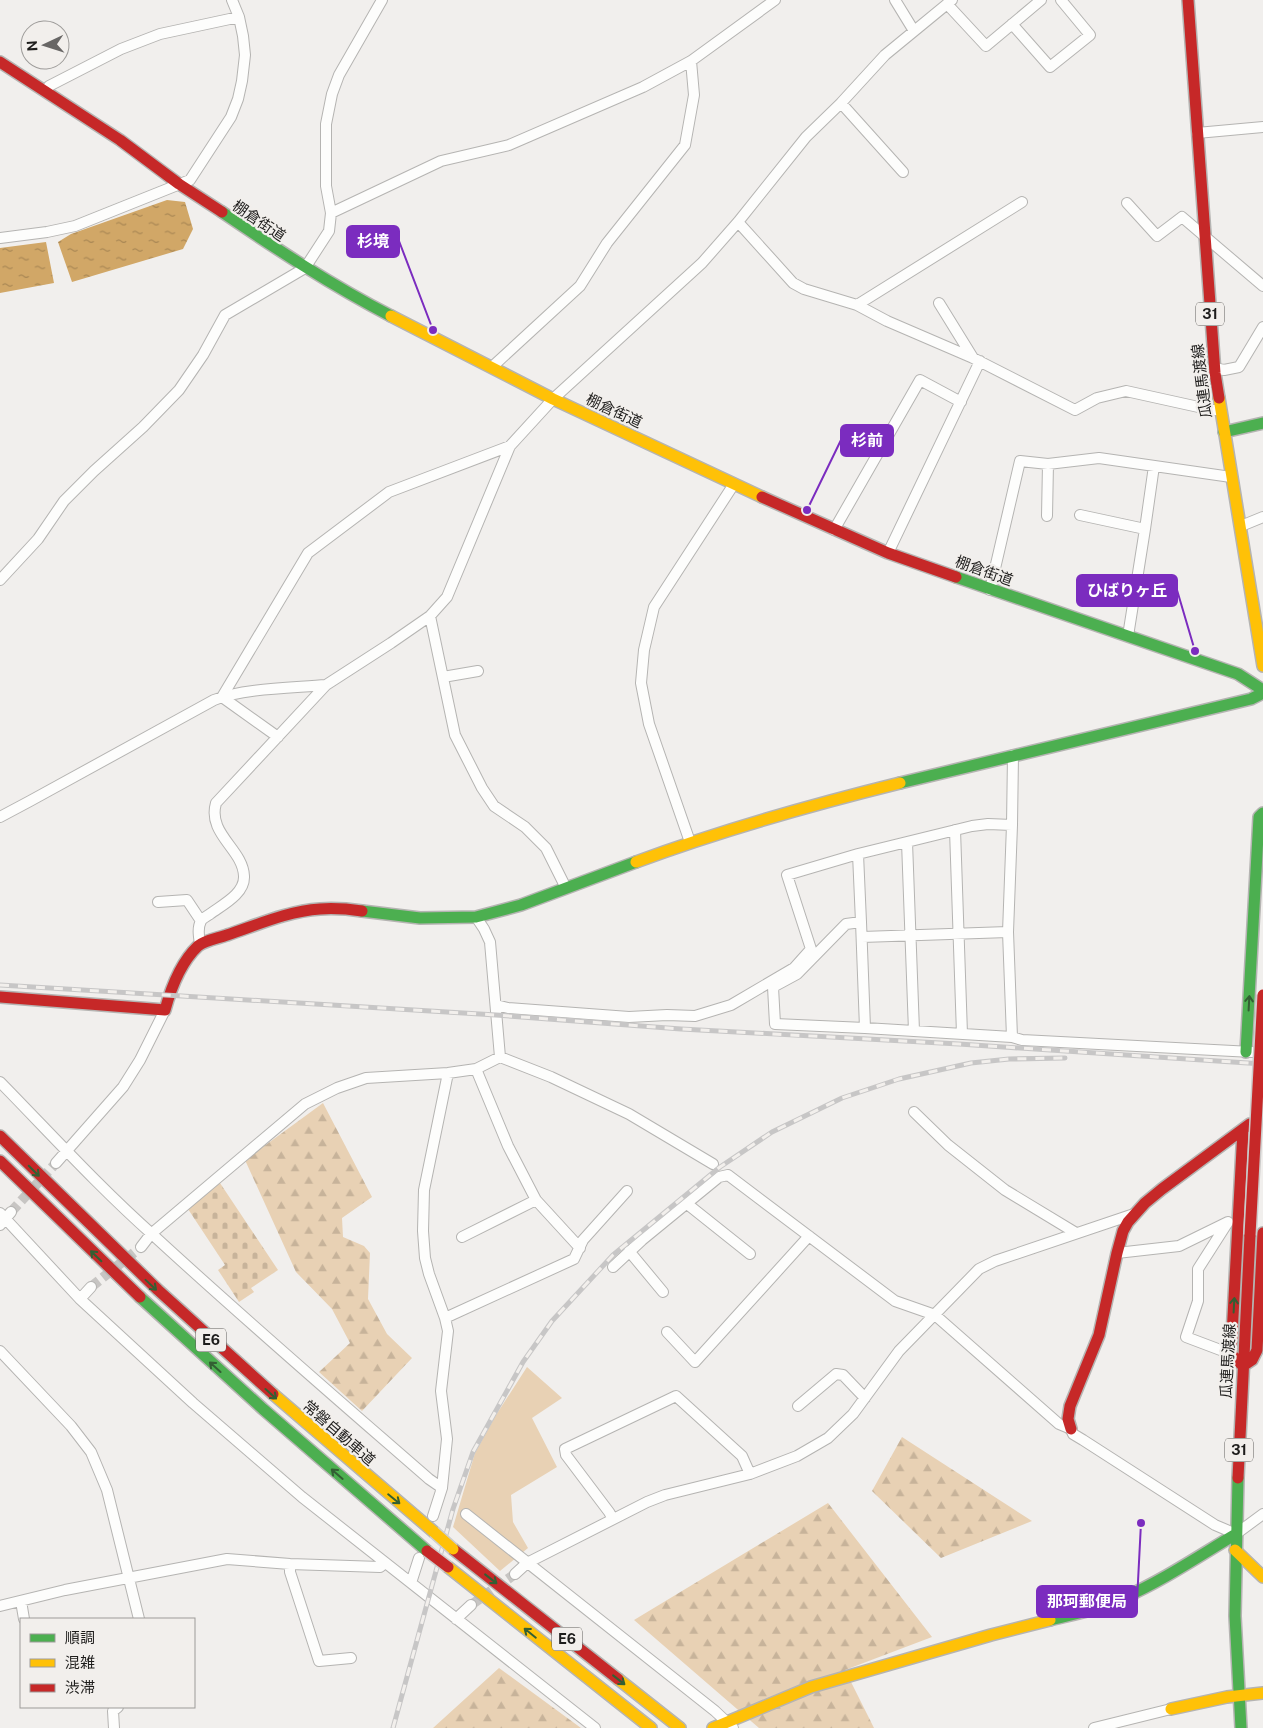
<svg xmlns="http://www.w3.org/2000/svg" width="1263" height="1728" font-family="'Public Sans','Noto Sans JP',sans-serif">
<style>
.green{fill:#e8d1b4}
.forest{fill:url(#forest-firs)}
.cemetery{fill:url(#cemetery-stones)}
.water{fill:url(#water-ripples)}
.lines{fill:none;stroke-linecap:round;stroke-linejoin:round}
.street-tunnel{stroke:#c7c5c3;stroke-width:10;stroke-dasharray:10 5;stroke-linecap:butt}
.street-casing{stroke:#b5b4b2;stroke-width:12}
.fast-casing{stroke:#b5b4b2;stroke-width:14}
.slow-casing{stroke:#b5b4b2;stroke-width:14}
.jam-casing{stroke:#b5b4b2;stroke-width:14}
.street{stroke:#fdfdfc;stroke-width:10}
.fast{stroke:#4caf50;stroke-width:11}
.slow{stroke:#ffc107;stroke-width:11}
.jam{stroke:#c62828;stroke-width:11}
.rail-casing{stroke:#c7c6c6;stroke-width:5}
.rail{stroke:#f2efec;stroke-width:3;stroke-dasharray:9;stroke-linecap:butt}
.slow-bridge-casing{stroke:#cdcccb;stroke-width:14;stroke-linecap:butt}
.jam-bridge-casing{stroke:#cdcccb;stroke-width:14;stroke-linecap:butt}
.slow-bridge{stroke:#ffc107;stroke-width:11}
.jam-bridge{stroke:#c62828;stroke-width:11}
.oneway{stroke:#335f33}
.labels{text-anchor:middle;stroke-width:4.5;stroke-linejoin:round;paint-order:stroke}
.shield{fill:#f2efec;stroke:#5e5c5a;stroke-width:1}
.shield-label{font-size:14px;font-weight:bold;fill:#1e1d1c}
.street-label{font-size:15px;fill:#1e1d1c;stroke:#f2efec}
.leader{fill:none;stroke:#7b2cbf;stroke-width:2}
.callout-dot{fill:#7b2cbf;stroke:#f2efec;stroke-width:2}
.callout{fill:#7b2cbf;stroke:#7b2cbf;stroke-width:2}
.callout-label{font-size:16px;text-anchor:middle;font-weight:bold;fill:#fff}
</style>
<defs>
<pattern id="forest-firs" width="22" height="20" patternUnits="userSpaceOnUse" patternTransform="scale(1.25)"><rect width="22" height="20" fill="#e8d1b4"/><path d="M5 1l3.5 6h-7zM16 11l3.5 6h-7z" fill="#c7b39a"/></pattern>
<pattern id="cemetery-stones" width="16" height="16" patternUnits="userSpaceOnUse" patternTransform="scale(1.25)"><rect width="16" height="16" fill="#e8d1b4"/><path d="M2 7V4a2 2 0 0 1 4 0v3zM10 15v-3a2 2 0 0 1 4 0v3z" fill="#c7b39a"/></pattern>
<pattern id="water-ripples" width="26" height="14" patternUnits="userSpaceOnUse" patternTransform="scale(1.25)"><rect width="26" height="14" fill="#d1a767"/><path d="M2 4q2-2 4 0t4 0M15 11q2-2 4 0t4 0" fill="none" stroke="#a98754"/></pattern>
</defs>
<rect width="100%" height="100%" fill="#f1efed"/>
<!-- green -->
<path class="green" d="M 527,1367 L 562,1398 L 532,1418 L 557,1467 L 511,1495 L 513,1522 L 528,1548 L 500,1571 L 453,1527 L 475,1453 L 496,1415 Z"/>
<!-- forest -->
<path class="forest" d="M 323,1103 L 372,1197 L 342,1218 L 343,1237 L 364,1246 L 370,1253 L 368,1299 L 387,1334 L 412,1358 L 362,1411 L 319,1372 L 350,1343 L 332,1309 L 296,1272 L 245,1160 Z
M 902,1437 L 1032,1521 L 941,1558 L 872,1491 Z
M 828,1503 L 932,1637 L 845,1670 L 874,1728 L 759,1728 L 634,1620 Z
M 499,1668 L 581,1728 L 433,1728 Z"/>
<!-- cemetery -->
<path class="cemetery" d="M 220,1183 L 278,1270 L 251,1288 L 254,1292 L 239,1302 L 218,1270 L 225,1265 L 186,1206 Z"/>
<!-- water -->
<path class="water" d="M 167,200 L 185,202 L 193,229 L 183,249 L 72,282 L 58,242 L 71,234 Z
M 46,242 L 54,283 L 0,293 L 0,248 Z"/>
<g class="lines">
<!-- street-tunnel -->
<path class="street-tunnel" d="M 11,1212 L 56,1163
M 91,1287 L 141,1247
M 471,1605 L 515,1574"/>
<!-- street casing -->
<g class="street-casing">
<path id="street" d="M 895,0 L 914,31
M 947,4 L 986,46 L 1041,0
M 1012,24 L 1050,67 L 1090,35 L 1061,0
M 46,92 L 49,86 L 121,49 L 160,34 L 239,17
M 841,103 L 903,172
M 1197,133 L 1263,127
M 1127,203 L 1157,236 L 1182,217 L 1263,286
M 331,213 L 441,161 L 509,145 L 643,87 L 691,61 L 775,0
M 738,222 L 793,283 L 804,289 L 857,305 L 887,321 L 973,358 L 1075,410 L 1097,398 L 1126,391 L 1212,410 L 1221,410
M 0,238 L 47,232 L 75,226 L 190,180 L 231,117 L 238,99 L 242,81 L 245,55 L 243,36 L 239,17 L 232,0
M 939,303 L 973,358
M 857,305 L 1022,202
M 492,367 L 580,286 L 607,243 L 685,145 L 694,95 L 691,61
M 1215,368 L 1224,370 L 1239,367 L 1263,327
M 1080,515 L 1145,529
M 1047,516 L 1048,464
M 1241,526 L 1263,517
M 834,530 L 920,380 L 961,402
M 888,553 L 980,361
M 0,580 L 38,539 L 64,501 L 94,471 L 143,427 L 179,390 L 203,355 L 225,315 L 305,268 L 329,231 L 331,213 L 326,186 L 326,124 L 332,94 L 339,75 L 382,0
M 990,590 L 1020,461 L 1048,464 L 1099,458 L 1231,477
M 430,616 L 455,735 L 482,788 L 494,806 L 525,827 L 546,848 L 566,888
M 1128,636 L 1145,529 L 1154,466
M 443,677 L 478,671
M 278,737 L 222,697 L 308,553 L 389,492 L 510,446
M 0,817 L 30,801 L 214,700 C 244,688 293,688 326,685
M 988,824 L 1012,825 L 1008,932 L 1012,1037 L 865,1028 L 775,1024 L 773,987 L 797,974 L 846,924 L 861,922 L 858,854 L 972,826 Z
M 1012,825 L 1013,755
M 955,830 L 962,1034
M 690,842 L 649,724 L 641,683 L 644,650 L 654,607 L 734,484
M 907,842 L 914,1031
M 158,902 L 187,900 L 201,921
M 476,917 L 484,929 L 490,942 L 500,1057
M 861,922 L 865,1028
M 862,937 L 1008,932
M 200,944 C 199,937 197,928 201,921 C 202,919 207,916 210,914 C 222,905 245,894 244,876 C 243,849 207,834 216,803 L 326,685 L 391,643 L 430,616 L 447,597 L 510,446 L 553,399 L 702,263 L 738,222 L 806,137 L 841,103 L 885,55 L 952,0
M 496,1005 L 508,1008 L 629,1017 L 667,1015 L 695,1016 L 731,1005 L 794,968 L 811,949 L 787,875 L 858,854
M 1012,1037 L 1022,1040 L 1252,1052
M 476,1069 L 508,1146 L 536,1200 L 580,1248
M 0,1082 C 50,1133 99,1187 153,1235 C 243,1318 336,1398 429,1479 L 442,1488 L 433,1516
M 914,1112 L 948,1145 L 1005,1190 L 1076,1233
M 56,1163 L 123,1087 L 140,1060 L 165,1010
M 686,1203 L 750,1254
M 0,1213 L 80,1299 L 193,1403 L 302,1497 L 595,1728
M 0,1225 L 11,1212
M 462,1237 L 536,1200
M 141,1247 L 151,1234 L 305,1104 L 337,1088 L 366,1078 L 448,1073 L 476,1069 L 500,1057 L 551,1077 L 629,1114 L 713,1164
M 629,1251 L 663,1292
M 1117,1253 L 1179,1246 L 1228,1222 L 1198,1269 L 1198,1301 L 1186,1337 L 1231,1354
M 613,1267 L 642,1240 L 719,1177 L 728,1175 L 895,1301 L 935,1315 L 1059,1424 L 1071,1429 L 1073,1434 L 1083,1440 L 1215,1525 L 1236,1534 L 1263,1514
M 80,1299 L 91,1287
M 445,1318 L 574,1259 L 583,1240 L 627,1191
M 667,1332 L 695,1362 L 809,1236
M 0,1351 L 71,1426 L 91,1452 L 107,1490 L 139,1619
M 798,1406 L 836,1374 L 843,1375 L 865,1398
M 442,1488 L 447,1439 L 441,1391 L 448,1331 L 445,1318 L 429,1274 L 425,1258 L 423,1231 L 424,1190 L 448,1073
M 466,1514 L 715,1711 L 733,1728
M 613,1519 L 609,1512 L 566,1455 L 565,1449 L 676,1396 L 742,1456 L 750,1474
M 290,1564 L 290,1572 L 319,1661 L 351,1658
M 515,1574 L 527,1563 L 647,1502 L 665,1495 L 750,1474 L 797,1456 L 828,1438 L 853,1414 L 899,1351 L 979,1269 L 995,1261 L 1134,1214
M 411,1583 L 419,1558
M 21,1601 L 24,1619
M 0,1606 L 65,1590 L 227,1559 L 290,1564 L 380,1567 L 385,1563
M 456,1619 L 471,1605
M 114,1728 L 113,1711 L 118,1707
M 1094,1728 L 1171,1709"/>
</g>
<!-- fast casing -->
<g class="fast-casing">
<path id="fast" d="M 222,212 C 278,250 331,285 391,316
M 1224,432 L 1263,423
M 956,577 L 1238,674 L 1263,690
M 900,783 L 1251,699 L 1263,693
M 362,911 L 420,918 L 476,917 L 521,905 L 636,862
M 1246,1052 L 1259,817 L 1263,813
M 140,1297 L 263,1409 L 427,1551
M 1238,1478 L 1235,1616 L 1241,1728
M 1050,1620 C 1074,1614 1100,1609 1123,1598 C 1162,1581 1199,1556 1236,1534"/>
</g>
<!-- slow casing -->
<g class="slow-casing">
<path id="slow" d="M 391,316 L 553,399 L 762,497
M 1219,398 L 1263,666
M 636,862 C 722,830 811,805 900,783
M 273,1394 L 434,1532
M 1235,1550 L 1263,1577
M 448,1567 L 651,1728
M 618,1679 L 680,1728
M 1171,1709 L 1227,1697 L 1263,1693
M 713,1728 L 811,1687 L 991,1635 L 1050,1620"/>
</g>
<!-- jam casing -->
<g class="jam-casing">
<path id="jam" d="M 1188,0 L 1215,373 L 1219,398
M 0,62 L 120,140 L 179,184 L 222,212
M 762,497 L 888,553 L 956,577
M 0,997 L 165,1010 C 171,988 181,962 198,946 C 205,940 219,938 227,935 C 257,925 288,911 320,909 C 334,908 348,909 362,911
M 1243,1130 L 1231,1354 L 1243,1366
M 0,1136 L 158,1290 L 273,1394
M 0,1161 L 140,1297
M 1243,1366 L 1252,1360 L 1257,1350 L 1263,1233
M 1071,1429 L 1068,1419 L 1070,1406 L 1099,1335 L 1117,1253 L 1123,1231 L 1128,1222 L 1145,1203 L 1162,1189 L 1250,1124
M 1238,1478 L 1250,1235
M 453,1549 L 618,1679"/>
</g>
<!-- street -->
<use href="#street" class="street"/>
<!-- fast -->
<use href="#fast" class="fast"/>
<!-- slow -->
<use href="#slow" class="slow"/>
<!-- jam -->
<use href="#jam" class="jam"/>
<!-- rail casing -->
<g class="rail-casing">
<path id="rail" d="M 0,985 L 496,1015 L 681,1029 L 959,1044 L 1263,1064
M 393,1728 L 453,1509 L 473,1452 L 523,1362 L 552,1321 L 613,1255 L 720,1167 L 772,1132 L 842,1098 L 899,1079 L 971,1063 L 1009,1059 L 1065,1058"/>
</g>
<!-- rail -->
<use href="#rail" class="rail"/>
<!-- slow-bridge casing -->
<g class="slow-bridge-casing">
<path id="slow-bridge" d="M 434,1532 L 453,1549"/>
</g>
<!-- jam-bridge casing -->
<g class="jam-bridge-casing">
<path id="jam-bridge" d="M 1250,1235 L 1263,995
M 427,1551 L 448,1567"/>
</g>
<!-- slow-bridge -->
<use href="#slow-bridge" class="slow-bridge"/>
<!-- jam-bridge -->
<use href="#jam-bridge" class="jam-bridge"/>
</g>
<!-- one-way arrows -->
<defs><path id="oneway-shaft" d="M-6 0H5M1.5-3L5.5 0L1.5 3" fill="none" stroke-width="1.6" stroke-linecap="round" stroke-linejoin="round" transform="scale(1.25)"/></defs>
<g class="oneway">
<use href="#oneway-shaft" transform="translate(1249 1003) rotate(-87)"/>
<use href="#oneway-shaft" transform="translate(34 1171) rotate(45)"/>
<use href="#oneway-shaft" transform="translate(96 1256) rotate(-136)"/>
<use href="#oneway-shaft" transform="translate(151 1285) rotate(43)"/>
<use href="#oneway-shaft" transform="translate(1234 1305) rotate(-87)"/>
<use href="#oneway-shaft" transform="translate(215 1367) rotate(-138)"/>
<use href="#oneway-shaft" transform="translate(271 1394) rotate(42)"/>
<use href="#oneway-shaft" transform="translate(337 1474) rotate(-139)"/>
<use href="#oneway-shaft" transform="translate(394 1499) rotate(39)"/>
<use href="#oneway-shaft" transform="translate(491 1579) rotate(38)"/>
<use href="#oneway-shaft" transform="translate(530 1633) rotate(-141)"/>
<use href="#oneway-shaft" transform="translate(619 1680) rotate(38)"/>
</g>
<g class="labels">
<!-- shield labels -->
<g class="shield">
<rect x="1196" y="302.5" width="28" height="23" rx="4"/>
<rect x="196" y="1328.5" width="30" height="23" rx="4"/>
<rect x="1225" y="1438.5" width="28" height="23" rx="4"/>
<rect x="552" y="1627.5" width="30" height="23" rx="4"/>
</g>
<g class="shield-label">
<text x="1210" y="319">31</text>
<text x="211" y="1345">E6</text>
<text x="1239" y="1455">31</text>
<text x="567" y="1644">E6</text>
</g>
<!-- street labels -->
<g class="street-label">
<text transform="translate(259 221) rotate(34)" y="5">棚倉街道</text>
<text transform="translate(1202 381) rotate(-97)" y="5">瓜連馬渡線</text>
<text transform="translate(614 411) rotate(25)" y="5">棚倉街道</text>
<text transform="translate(984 571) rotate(20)" y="5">棚倉街道</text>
<text transform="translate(1228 1361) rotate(-87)" y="5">瓜連馬渡線</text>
<text transform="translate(339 1433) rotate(41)" y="5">常磐自動車道</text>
</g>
</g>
<!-- callouts -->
<path class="leader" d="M433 330L399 241M807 510L841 440M1195 651L1177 590M1141 1523L1137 1601"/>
<g class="callout-dot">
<circle cx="433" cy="330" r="5"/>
<circle cx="807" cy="510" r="5"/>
<circle cx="1195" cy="651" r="5"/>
<circle cx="1141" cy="1523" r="5"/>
</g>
<g class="callout">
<rect x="347" y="226" width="52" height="31" rx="5"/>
<rect x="841" y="425" width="52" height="31" rx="5"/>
<rect x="1077" y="575" width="100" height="31" rx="5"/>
<rect x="1037" y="1586" width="100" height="31" rx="5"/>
</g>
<g class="callout-label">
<text x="373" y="247">杉境</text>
<text x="867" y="446">杉前</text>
<text x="1127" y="596">ひばりヶ丘</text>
<text x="1087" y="1607">那珂郵便局</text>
</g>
<!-- legend -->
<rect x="20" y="1618" width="175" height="90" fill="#f2efec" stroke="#9d9b99"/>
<rect x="30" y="1634" width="25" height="8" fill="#4caf50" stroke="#9d9b99"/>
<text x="65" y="1643" font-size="15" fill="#1e1d1c">順調</text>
<rect x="30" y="1659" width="25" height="8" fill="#ffc107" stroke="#9d9b99"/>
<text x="65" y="1668" font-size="15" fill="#1e1d1c">混雑</text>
<rect x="30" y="1684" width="25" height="8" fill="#c62828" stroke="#9d9b99"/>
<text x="65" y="1693" font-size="15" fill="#1e1d1c">渋滞</text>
<!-- north arrow -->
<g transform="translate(45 45) rotate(266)"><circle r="24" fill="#f2efec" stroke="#9d9b99"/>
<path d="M0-4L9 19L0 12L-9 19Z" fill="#686665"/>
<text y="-8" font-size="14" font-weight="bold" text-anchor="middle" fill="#1e1d1c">N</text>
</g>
</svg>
